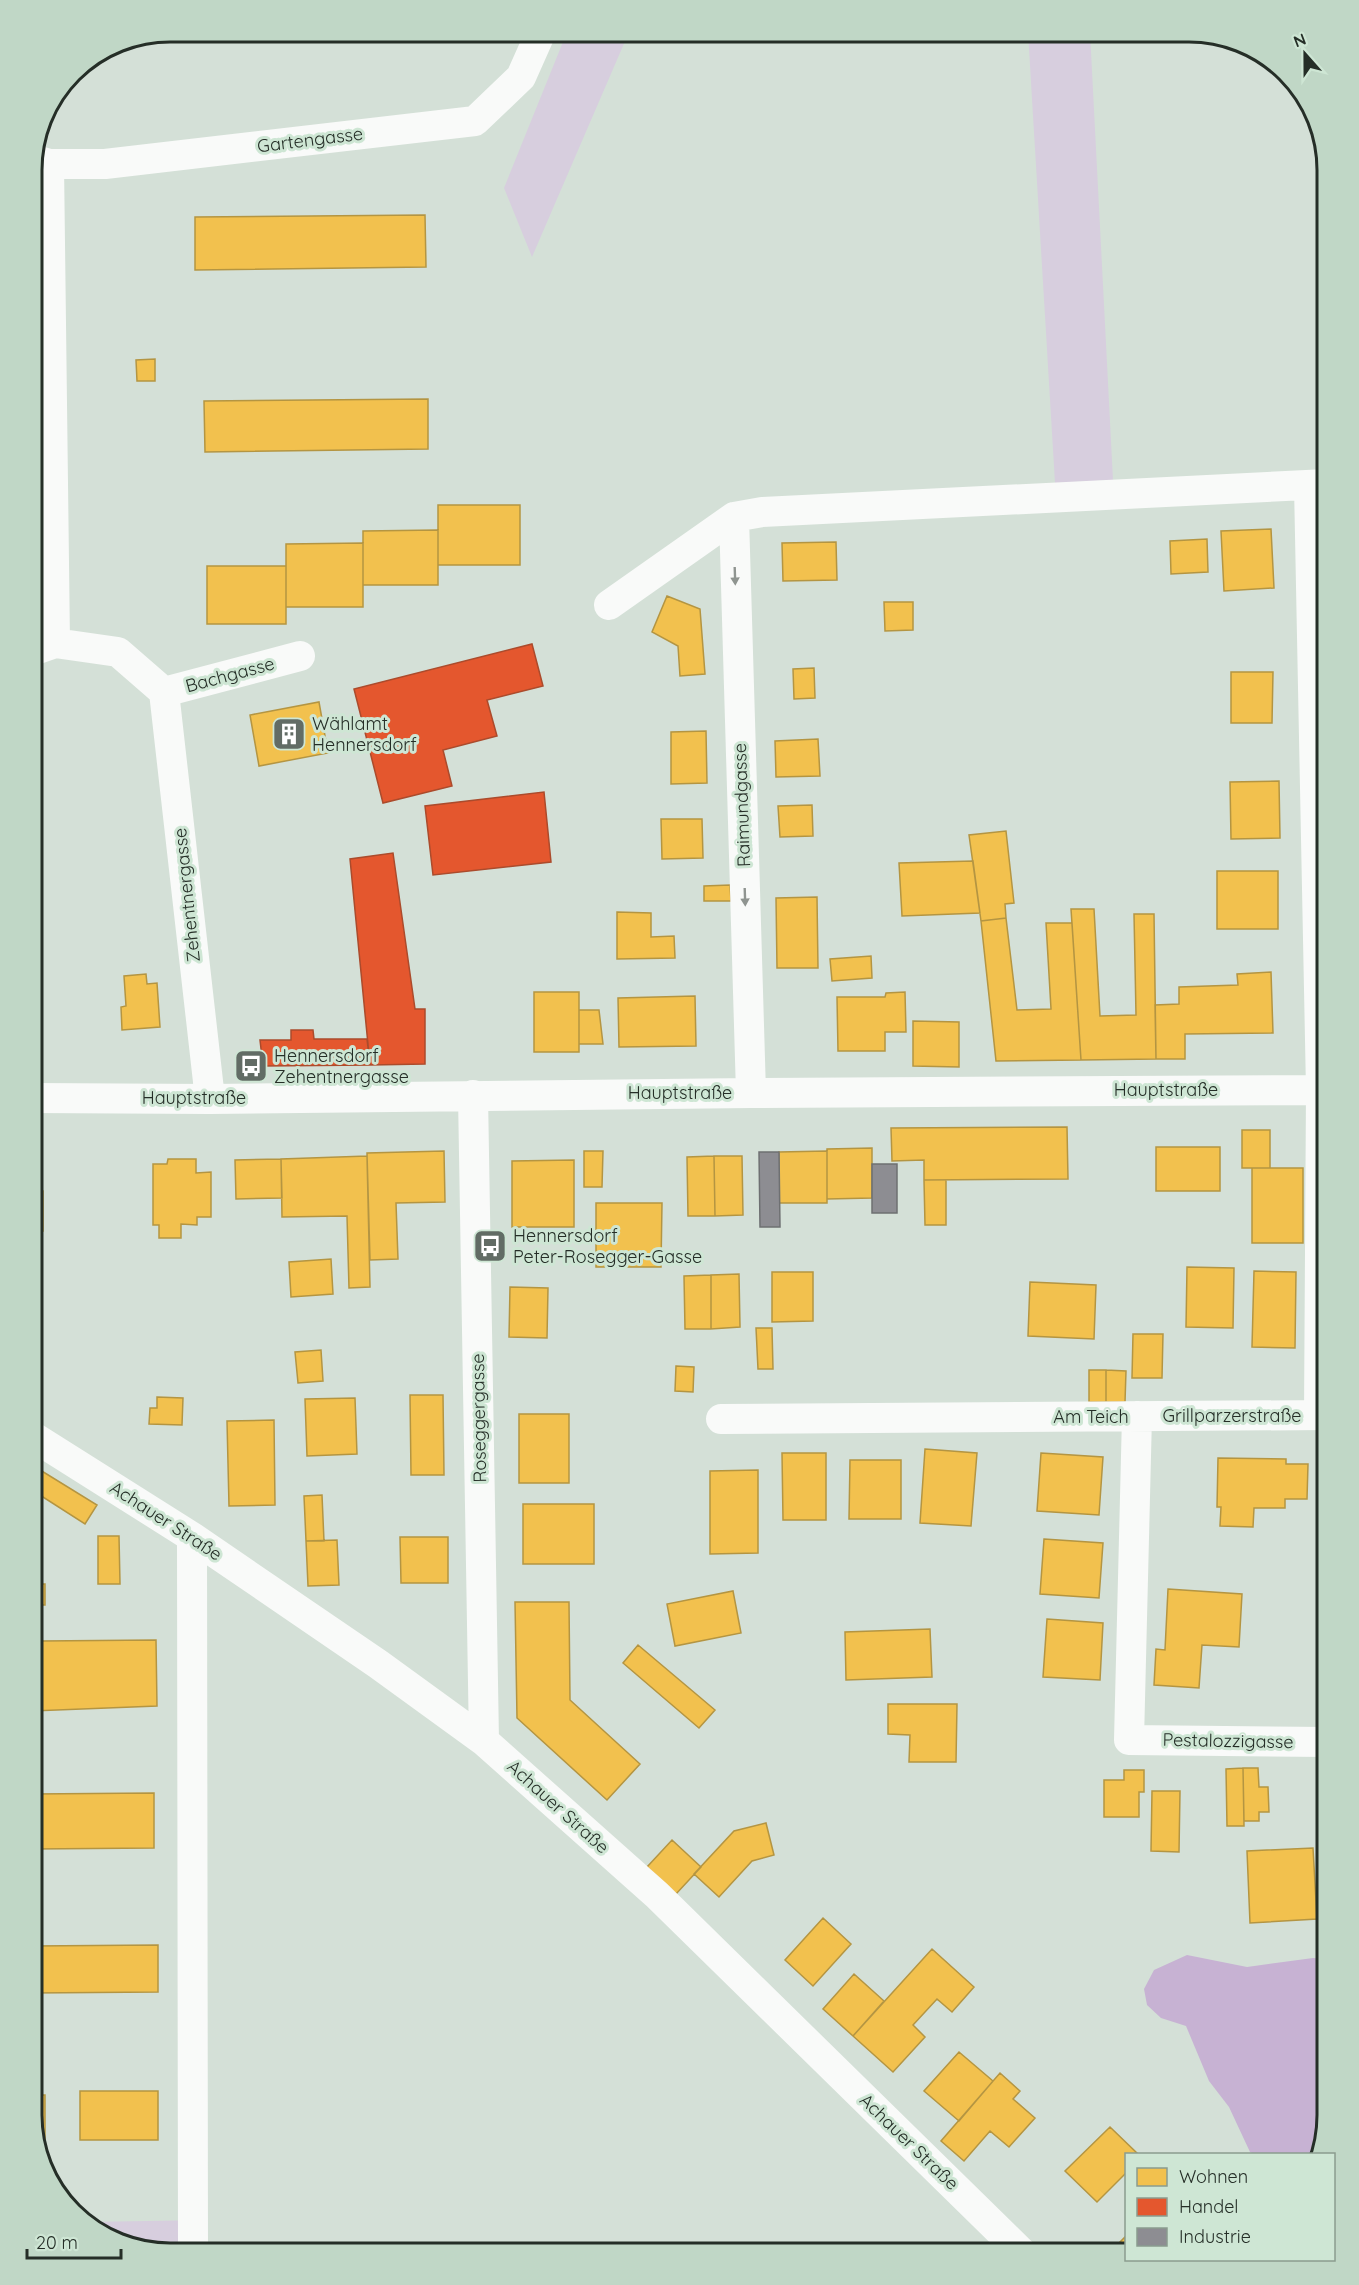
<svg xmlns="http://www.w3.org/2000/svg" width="1359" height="2285" font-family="Quicksand,sans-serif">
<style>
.green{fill:#d7cede}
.water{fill:#c7b2d3}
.homes{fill:#f2c14e;stroke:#b49542;stroke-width:1.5}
.shops{fill:#e4572e;stroke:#ab4b2c;stroke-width:1.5}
.industry{fill:#8d8d92;stroke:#6e7072;stroke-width:1.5}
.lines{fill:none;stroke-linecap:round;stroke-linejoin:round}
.minor{stroke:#f9faf9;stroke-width:30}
.oneway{fill:#8f9490}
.labels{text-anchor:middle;stroke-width:6;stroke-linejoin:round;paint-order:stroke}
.street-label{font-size:18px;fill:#252e27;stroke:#cee6d4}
.poi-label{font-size:18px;fill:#252e27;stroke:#cee6d4;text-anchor:start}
.rim{fill:none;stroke:#252e27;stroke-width:3}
</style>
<rect width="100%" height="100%" fill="#d4e0d7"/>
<!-- green -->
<path class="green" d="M 567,32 L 629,32 L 532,257 L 504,188 Z
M 1028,32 L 1090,32 L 1113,480 L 1055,483 Z
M 208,2220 L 208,2253 L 161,2253 L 93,2230 L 86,2222 Z"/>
<!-- water -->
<path class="water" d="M 1187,1955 L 1247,1967 L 1313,1958 L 1327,1959 L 1327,2116 L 1316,2154 L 1254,2154 L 1250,2152 L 1229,2107 L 1209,2081 L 1186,2026 L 1161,2018 L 1147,2005 L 1144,1989 L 1154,1970 Z"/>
<!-- homes -->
<path class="homes" d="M 425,215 L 426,267 L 195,270 L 195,217 Z
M 155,359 L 155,381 L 137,381 L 136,360 Z
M 428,399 L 428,449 L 205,452 L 204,401 Z
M 438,505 L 520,505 L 520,565 L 438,565 Z
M 1271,529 L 1274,588 L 1224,591 L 1221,531 Z
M 438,530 L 438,585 L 363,585 L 363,531 Z
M 1207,539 L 1208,572 L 1171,574 L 1170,541 Z
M 836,542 L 837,580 L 783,581 L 782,543 Z
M 363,543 L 363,607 L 286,607 L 286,544 Z
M 207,566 L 286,566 L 286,624 L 207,624 Z
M 667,596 L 700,609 L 705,674 L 680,676 L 678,646 L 652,632 Z
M 884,602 L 913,602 L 913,630 L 885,631 Z
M 814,668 L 815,698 L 794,699 L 793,669 Z
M 1231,672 L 1273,672 L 1272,723 L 1231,723 Z
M 319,702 L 328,753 L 259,766 L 250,715 Z
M 706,731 L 707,783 L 671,784 L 671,732 Z
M 818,739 L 820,776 L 776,777 L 775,741 Z
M 1279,781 L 1280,838 L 1231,839 L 1230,782 Z
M 812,805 L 813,836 L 780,837 L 778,806 Z
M 661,819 L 702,819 L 703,858 L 662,859 Z
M 1006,831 L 1014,903 L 1005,904 L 1006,918 L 981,921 L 969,835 Z
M 973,861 L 980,913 L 902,916 L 899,863 Z
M 1217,871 L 1278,871 L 1278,929 L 1217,929 Z
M 730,885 L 731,901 L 704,901 L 704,886 Z
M 817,897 L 818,968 L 777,968 L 776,898 Z
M 1071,909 L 1094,909 L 1100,1016 L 1136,1015 L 1134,914 L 1154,914 L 1156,1059 L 1081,1060 Z
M 617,912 L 651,913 L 651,937 L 674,936 L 675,958 L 617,959 Z
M 1006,918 L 1017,1010 L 1051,1009 L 1046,923 L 1072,923 L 1081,1060 L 996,1061 L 981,921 Z
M 871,956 L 872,978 L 832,981 L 830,959 Z
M 1271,972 L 1273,1033 L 1185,1034 L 1185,1059 L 1156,1059 L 1155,1005 L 1179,1004 L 1179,987 L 1238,985 L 1237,974 Z
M 146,974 L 147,984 L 157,983 L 160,1027 L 122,1030 L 121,1007 L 126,1006 L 124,976 Z
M 534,992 L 579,992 L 579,1052 L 534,1052 Z
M 905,992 L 906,1032 L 885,1032 L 885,1051 L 838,1051 L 837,997 L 885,997 L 886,993 Z
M 695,996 L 696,1046 L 619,1047 L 618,998 Z
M 579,1010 L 599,1010 L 603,1044 L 579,1044 Z
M 913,1021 L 959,1022 L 959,1067 L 913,1066 Z
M 1067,1127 L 1068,1179 L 924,1180 L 924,1160 L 892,1161 L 891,1128 Z
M 1242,1130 L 1270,1130 L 1270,1168 L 1242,1168 Z
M 1156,1147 L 1220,1147 L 1220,1191 L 1156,1191 Z
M 872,1148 L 872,1198 L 827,1199 L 827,1149 Z
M 444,1151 L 445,1202 L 396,1203 L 398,1259 L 370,1260 L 367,1153 Z
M 584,1151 L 603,1151 L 602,1187 L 584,1187 Z
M 827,1151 L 827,1203 L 779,1203 L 779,1152 Z
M 367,1156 L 370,1287 L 349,1288 L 347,1216 L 282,1217 L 281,1159 Z
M 714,1156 L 715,1216 L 688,1216 L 687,1157 Z
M 714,1156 L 742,1156 L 743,1215 L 715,1216 Z
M 32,1158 L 34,1158 L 34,1192 L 43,1191 L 43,1231 L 32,1231 Z
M 168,1159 L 196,1159 L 196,1173 L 211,1172 L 211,1217 L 197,1217 L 197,1225 L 181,1224 L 181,1238 L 159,1238 L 159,1225 L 153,1225 L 153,1164 L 167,1164 Z
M 281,1159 L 282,1198 L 236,1199 L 235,1160 Z
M 574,1160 L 574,1227 L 512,1227 L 512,1161 Z
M 1252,1168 L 1303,1168 L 1303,1243 L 1252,1243 Z
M 924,1180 L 946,1180 L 946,1225 L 925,1225 Z
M 596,1203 L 662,1203 L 661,1267 L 596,1267 Z
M 331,1259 L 333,1294 L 291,1297 L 289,1262 Z
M 1187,1267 L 1234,1268 L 1233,1328 L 1186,1327 Z
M 1254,1271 L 1296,1272 L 1295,1348 L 1252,1347 Z
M 772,1272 L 813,1272 L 813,1321 L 772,1322 Z
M 739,1274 L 740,1327 L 711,1329 L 711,1275 Z
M 711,1275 L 711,1329 L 685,1329 L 684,1276 Z
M 1030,1282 L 1096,1285 L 1094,1339 L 1028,1336 Z
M 510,1287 L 548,1288 L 547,1338 L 509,1337 Z
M 756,1328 L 772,1328 L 773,1369 L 758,1369 Z
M 1133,1334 L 1163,1334 L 1162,1378 L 1132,1378 Z
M 321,1350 L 323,1381 L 298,1383 L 295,1352 Z
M 676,1366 L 694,1367 L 693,1392 L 675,1391 Z
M 1089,1370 L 1106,1370 L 1106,1402 L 1089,1402 Z
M 1106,1370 L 1126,1371 L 1125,1402 L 1106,1402 Z
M 410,1395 L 443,1395 L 444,1475 L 411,1475 Z
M 157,1397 L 183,1398 L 182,1425 L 149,1424 L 150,1408 L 157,1408 Z
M 355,1398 L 357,1454 L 307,1456 L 305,1399 Z
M 519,1414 L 569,1414 L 569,1483 L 519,1483 Z
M 274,1420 L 275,1505 L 229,1506 L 227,1421 Z
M 925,1449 L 977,1453 L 971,1526 L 920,1523 Z
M 782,1453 L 826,1453 L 826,1520 L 783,1520 Z
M 1041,1453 L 1103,1457 L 1099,1515 L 1037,1511 Z
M 1218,1458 L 1286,1459 L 1286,1464 L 1308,1464 L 1307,1499 L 1285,1499 L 1285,1508 L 1254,1508 L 1253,1527 L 1220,1526 L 1221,1507 L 1217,1507 Z
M 850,1460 L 901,1460 L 901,1519 L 849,1519 Z
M 32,1465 L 97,1505 L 85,1524 L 32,1490 Z
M 758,1470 L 758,1553 L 710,1554 L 710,1471 Z
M 322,1495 L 324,1541 L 306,1541 L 304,1496 Z
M 523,1504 L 594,1504 L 594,1564 L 523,1564 Z
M 1324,1514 L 1327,1514 L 1327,1561 L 1324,1561 Z
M 98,1536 L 119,1536 L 120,1584 L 98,1584 Z
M 400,1537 L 448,1537 L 448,1583 L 401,1583 Z
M 1044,1539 L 1103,1543 L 1099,1598 L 1040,1594 Z
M 337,1540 L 339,1585 L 308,1586 L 306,1541 Z
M 32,1584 L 45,1584 L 45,1605 L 32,1605 Z
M 1168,1589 L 1242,1594 L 1239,1647 L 1202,1645 L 1199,1688 L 1154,1685 L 1156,1649 L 1165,1650 Z
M 733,1591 L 741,1633 L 675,1646 L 667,1604 Z
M 515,1602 L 569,1602 L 570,1700 L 640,1764 L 607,1800 L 517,1718 Z
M 1047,1619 L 1103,1623 L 1100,1680 L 1043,1677 Z
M 930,1629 L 932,1677 L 846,1680 L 845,1632 Z
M 156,1640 L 157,1706 L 32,1711 L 32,1657 L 41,1657 L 41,1641 Z
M 638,1645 L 715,1710 L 699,1728 L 623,1663 Z
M 888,1704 L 957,1704 L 956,1762 L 909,1762 L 910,1735 L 888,1734 Z
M 1243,1768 L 1244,1826 L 1227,1826 L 1226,1769 Z
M 1243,1768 L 1258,1768 L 1259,1787 L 1268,1787 L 1269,1812 L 1259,1812 L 1259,1821 L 1244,1821 Z
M 1124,1770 L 1144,1770 L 1144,1792 L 1139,1792 L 1139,1817 L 1104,1817 L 1104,1780 L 1124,1780 Z
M 1152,1791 L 1180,1791 L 1179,1852 L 1151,1851 Z
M 154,1793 L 154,1848 L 32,1849 L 32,1794 Z
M 766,1823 L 774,1855 L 752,1861 L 719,1897 L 694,1874 L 734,1831 Z
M 672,1840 L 701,1867 L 676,1894 L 647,1867 Z
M 1313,1848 L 1317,1919 L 1250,1923 L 1247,1851 Z
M 823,1918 L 851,1944 L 813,1986 L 785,1960 Z
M 158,1945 L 158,1992 L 32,1993 L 32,1946 Z
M 932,1949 L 974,1987 L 952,2012 L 937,1999 L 913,2025 L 925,2037 L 893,2072 L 853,2036 Z
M 854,1974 L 884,2001 L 853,2036 L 823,2009 Z
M 959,2052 L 993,2081 L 959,2121 L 924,2091 Z
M 1000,2073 L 1020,2091 L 1013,2099 L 1035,2118 L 1009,2147 L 990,2131 L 964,2161 L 941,2141 Z
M 80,2091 L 158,2091 L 158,2140 L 80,2140 Z
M 32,2095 L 45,2095 L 45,2144 L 38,2144 L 32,2116 Z
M 1110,2127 L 1138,2154 L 1126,2154 L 1126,2173 L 1097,2202 L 1065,2171 Z
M 1125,2237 L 1126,2253 L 1109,2253 Z"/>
<!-- shops -->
<path class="shops" d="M 532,644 L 543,686 L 487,700 L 497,736 L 443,750 L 452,786 L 383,803 L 354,689 Z
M 544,792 L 551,862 L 433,875 L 425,806 Z
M 393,853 L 415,1009 L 425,1009 L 425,1064 L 370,1065 L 350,859 Z
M 291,1030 L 313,1030 L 314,1039 L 367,1039 L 370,1065 L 263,1066 L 260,1040 L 291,1040 Z"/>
<!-- industry -->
<path class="industry" d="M 759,1152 L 779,1152 L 780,1227 L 760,1227 Z
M 872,1164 L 897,1164 L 897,1213 L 872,1213 Z"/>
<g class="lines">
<!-- minor -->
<path class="minor" d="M 32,159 L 49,164 L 105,164 L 475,121 L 521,77 L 541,32
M 49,164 L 55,643
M 1309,485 L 1321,1090 L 1319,1415
M 734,517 L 751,1093
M 609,605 L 734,517 L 762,512 L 1327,484
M 32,651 L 55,643 L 118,652 L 164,692 L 300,656
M 164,692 L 210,1099
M 473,1095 L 484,1741
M 32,1098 L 210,1099 L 751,1093 L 1327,1090
M 1137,1416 L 1129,1740 L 1327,1742
M 721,1419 L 1327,1415
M 32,1436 L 192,1537 L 378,1664 L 484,1741 L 657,1895 L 1022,2253
M 192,1537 L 193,2253"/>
</g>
<!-- one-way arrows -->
<defs><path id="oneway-solid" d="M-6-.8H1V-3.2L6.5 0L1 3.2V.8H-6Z" transform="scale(1.5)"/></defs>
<g class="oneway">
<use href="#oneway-solid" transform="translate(735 576) rotate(88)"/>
<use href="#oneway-solid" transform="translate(745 897) rotate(88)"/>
</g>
<!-- icons -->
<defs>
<g id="building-square" transform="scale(1.725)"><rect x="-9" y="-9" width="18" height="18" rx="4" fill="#626c65" stroke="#cee6d4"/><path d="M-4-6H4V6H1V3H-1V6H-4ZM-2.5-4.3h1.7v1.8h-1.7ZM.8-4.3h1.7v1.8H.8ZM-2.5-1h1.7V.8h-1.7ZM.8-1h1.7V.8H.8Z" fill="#fff"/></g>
<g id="bus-square" transform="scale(1.725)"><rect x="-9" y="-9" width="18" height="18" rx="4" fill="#626c65" stroke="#cee6d4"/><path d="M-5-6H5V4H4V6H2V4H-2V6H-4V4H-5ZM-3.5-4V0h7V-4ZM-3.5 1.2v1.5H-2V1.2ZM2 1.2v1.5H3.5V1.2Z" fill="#fff"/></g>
</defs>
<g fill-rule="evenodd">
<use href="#building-square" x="289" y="734"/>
<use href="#bus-square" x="251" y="1066"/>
<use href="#bus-square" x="490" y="1246"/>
</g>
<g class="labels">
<!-- street labels -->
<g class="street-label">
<text transform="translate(310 140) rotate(-7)" y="6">Gartengasse</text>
<text transform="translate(230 675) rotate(-15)" y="6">Bachgasse</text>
<text transform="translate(742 805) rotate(-92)" y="6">Raimundgasse</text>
<text transform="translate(187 895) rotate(-96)" y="6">Zehentnergasse</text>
<text x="1166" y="1096">Hauptstraße</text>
<text x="680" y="1099">Hauptstraße</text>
<text x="194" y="1104">Hauptstraße</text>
<text x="1232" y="1422">Grillparzerstraße</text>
<text x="1091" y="1423">Am Teich</text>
<text transform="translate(479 1418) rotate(-91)" y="6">Roseggergasse</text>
<text transform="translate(166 1521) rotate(33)" y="6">Achauer Straße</text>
<text transform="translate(1228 1741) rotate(1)" y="6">Pestalozzigasse</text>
<text transform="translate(558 1807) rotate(42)" y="6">Achauer Straße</text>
<text transform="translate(909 2142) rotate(44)" y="6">Achauer Straße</text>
</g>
<!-- poi labels -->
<g class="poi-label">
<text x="312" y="730">Wählamt<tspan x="312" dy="21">Hennersdorf</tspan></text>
<text x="274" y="1062">Hennersdorf<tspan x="274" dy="21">Zehentnergasse</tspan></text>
<text x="513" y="1242">Hennersdorf<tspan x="513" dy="21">Peter-Rosegger-Gasse</tspan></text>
</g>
</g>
<!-- crop -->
<path d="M0 0H1359V2285H0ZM170 42H1189A128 128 0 0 1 1317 170V2115A128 128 0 0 1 1189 2243H170A128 128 0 0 1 42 2115V170A128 128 0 0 1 170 42Z" fill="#c0d7c6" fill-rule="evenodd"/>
<path class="rim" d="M170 42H1189A128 128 0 0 1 1317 170V2115A128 128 0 0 1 1189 2243H170A128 128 0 0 1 42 2115V170A128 128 0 0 1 170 42Z"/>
<!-- legend -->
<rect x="1125" y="2153" width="210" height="108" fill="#cee6d4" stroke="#8a9c8f" stroke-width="1.5"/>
<rect x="1137" y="2168" width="30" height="18" fill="#f2c14e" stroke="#8a9c8f" stroke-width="1.5"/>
<text x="1179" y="2183" font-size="18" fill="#252e27">Wohnen</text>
<rect x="1137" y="2198" width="30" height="18" fill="#e4572e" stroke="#8a9c8f" stroke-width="1.5"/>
<text x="1179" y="2213" font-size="18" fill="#252e27">Handel</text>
<rect x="1137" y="2228" width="30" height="18" fill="#8d8d92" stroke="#8a9c8f" stroke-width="1.5"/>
<text x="1179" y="2243" font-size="18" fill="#252e27">Industrie</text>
<!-- north arrow -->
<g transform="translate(1305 54) rotate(339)" stroke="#cee6d4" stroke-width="4.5" paint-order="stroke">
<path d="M0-4.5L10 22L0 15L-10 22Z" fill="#252e27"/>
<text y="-9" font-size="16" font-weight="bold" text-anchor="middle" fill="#252e27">N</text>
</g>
<!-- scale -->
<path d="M27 2249v9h94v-9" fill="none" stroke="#252e27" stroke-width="3"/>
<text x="36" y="2249" font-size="18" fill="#252e27" stroke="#cee6d4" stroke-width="4.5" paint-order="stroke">20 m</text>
</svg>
